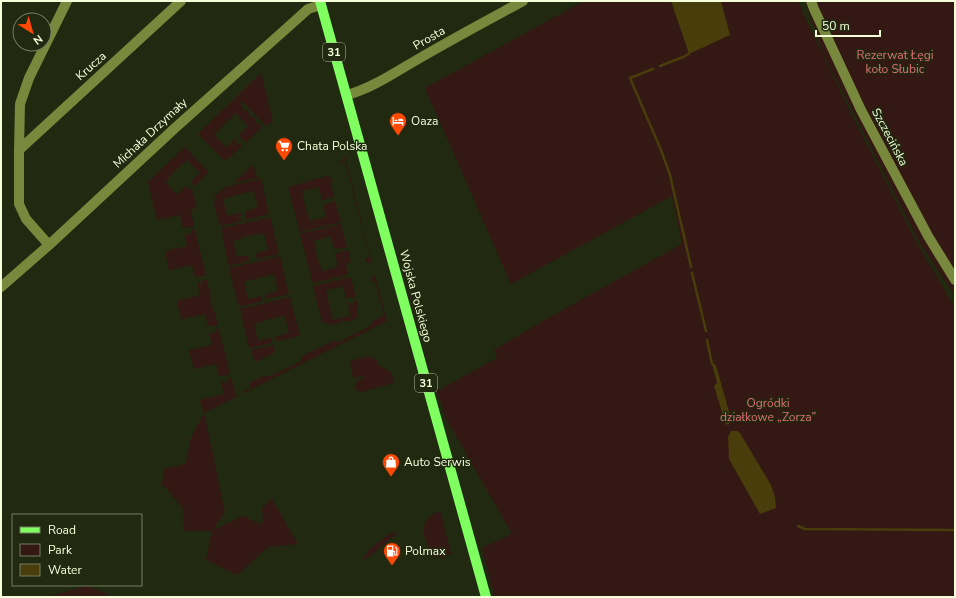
<svg xmlns="http://www.w3.org/2000/svg" width="956" height="598" font-family="'Nunito Sans',sans-serif">
<style>
.green{fill:#331813}
.water{fill:#483d0b}
.lines{fill:none;stroke-linecap:round;stroke-linejoin:round}
.stream{stroke:#483d0b;stroke-width:2.5}
.minor{stroke:#78883c;stroke-width:10}
.major{stroke:#7fff60;stroke-width:10}
.labels{text-anchor:middle;stroke-width:3;stroke-linejoin:round;paint-order:stroke}
.shield{fill:#212910;stroke:#b5bf9d;stroke-width:1}
.shield-label{font-size:11px;font-weight:bold;fill:#f4ffd9}
.street-label{font-size:12px;fill:#f4ffd9;stroke:#212910}
.park-label{font-size:12px;fill:#e26b73;stroke:#212910}
.poi-label{font-size:12px;fill:#f4ffd9;stroke:#212910;text-anchor:start}
</style>
<rect width="100%" height="100%" fill="#212910"/>
<!-- green -->
<path class="green" d="M 584,1 L 671,1 L 689,53 L 730,35 L 721,1 L 799,1 L 803,13 L 852,116 L 882,174 L 916,242 L 955,307 L 955,597 L 495,597 L 482,548 L 512,534 L 447,420 L 437,391 L 497,358 L 494,350 L 550,317 L 682,244 L 672,196 L 511,284 L 425,88 Z
M 805,1 L 955,1 L 955,296 L 920,243 L 823,53 Z
M 261,73 L 273,121 L 266,126 L 242,101 L 240,104 L 243,107 L 242,108 L 245,111 L 246,110 L 250,114 L 249,115 L 251,117 L 252,116 L 256,120 L 255,121 L 257,124 L 258,123 L 262,127 L 246,142 L 241,139 L 242,138 L 239,135 L 248,126 L 236,113 L 229,120 L 228,120 L 214,135 L 226,147 L 235,139 L 237,141 L 236,143 L 238,145 L 241,143 L 242,144 L 242,146 L 228,159 L 224,160 L 198,134 Z
M 185,147 L 208,172 L 208,173 L 195,186 L 191,181 L 200,173 L 187,160 L 171,174 L 172,175 L 165,182 L 177,195 L 186,186 L 189,189 L 190,188 L 194,192 L 192,194 L 195,198 L 196,208 L 190,210 L 194,225 L 193,227 L 188,228 L 188,227 L 183,228 L 180,215 L 157,220 L 148,182 Z
M 345,157 L 372,263 L 368,263 L 365,259 L 370,257 L 345,161 L 339,162 Z
M 251,166 L 253,166 L 255,170 L 257,178 L 234,183 Z
M 327,176 L 330,177 L 333,180 L 331,183 L 334,197 L 322,200 L 319,187 L 302,191 L 306,212 L 307,212 L 310,221 L 326,217 L 323,205 L 327,204 L 327,203 L 334,201 L 335,201 L 341,222 L 300,232 L 288,187 Z
M 261,179 L 269,214 L 246,220 L 245,211 L 258,208 L 254,191 L 244,193 L 223,199 L 227,216 L 241,213 L 241,216 L 239,216 L 239,219 L 243,219 L 243,220 L 242,221 L 221,226 L 220,224 L 219,224 L 214,204 L 215,196 L 225,187 Z
M 270,217 L 279,254 L 257,259 L 256,253 L 268,250 L 264,233 L 243,237 L 243,238 L 233,241 L 237,257 L 248,255 L 249,261 L 229,266 L 222,236 L 223,235 L 222,228 Z
M 341,224 L 347,246 L 346,248 L 334,249 L 331,236 L 314,241 L 318,261 L 319,261 L 322,271 L 338,267 L 335,254 L 339,252 L 348,250 L 351,262 L 346,264 L 348,275 L 313,283 L 300,234 Z
M 193,230 L 195,230 L 206,275 L 200,277 L 200,276 L 195,277 L 192,265 L 169,270 L 165,251 L 187,246 L 185,233 L 187,233 L 188,235 L 191,234 L 190,231 Z
M 280,256 L 289,294 L 266,299 L 265,295 L 278,291 L 274,274 L 244,282 L 248,299 L 261,296 L 263,301 L 239,307 L 229,268 Z
M 375,275 L 387,321 L 204,413 L 225,512 L 213,530 L 243,516 L 260,524 L 263,521 L 262,508 L 272,499 L 298,544 L 268,547 L 237,575 L 206,560 L 212,531 L 184,531 L 183,508 L 162,484 L 164,469 L 186,464 L 190,440 L 204,413 L 200,400 L 224,394 L 221,382 L 224,381 L 224,383 L 227,383 L 227,379 L 231,378 L 236,396 L 243,393 L 243,391 L 250,389 L 249,384 L 251,382 L 263,376 L 269,377 L 301,361 L 302,356 L 333,341 L 339,342 L 370,326 L 373,321 L 384,315 L 375,281 L 371,281 L 372,277 Z
M 350,277 L 351,279 L 356,296 L 356,297 L 351,298 L 351,297 L 346,298 L 343,286 L 326,290 L 328,300 L 333,320 L 351,316 L 348,303 L 350,302 L 351,306 L 354,305 L 353,301 L 357,301 L 358,306 L 357,317 L 351,321 L 344,321 L 334,325 L 322,322 L 313,286 Z
M 205,279 L 207,280 L 211,298 L 210,299 L 213,310 L 214,310 L 218,325 L 212,327 L 212,326 L 208,326 L 205,314 L 181,319 L 177,301 L 200,295 L 197,283 L 199,282 L 200,284 L 203,284 L 202,280 Z
M 290,297 L 300,336 L 277,341 L 275,337 L 289,333 L 285,316 L 264,320 L 264,321 L 254,324 L 258,341 L 271,338 L 272,343 L 250,348 L 249,347 L 240,309 Z
M 215,329 L 219,329 L 230,374 L 228,375 L 219,376 L 216,364 L 194,369 L 189,350 L 212,345 L 209,332 L 211,332 L 212,334 L 215,333 Z
M 274,345 L 275,352 L 256,362 L 254,360 L 251,350 Z
M 369,356 L 378,360 L 378,365 L 391,372 L 394,383 L 361,392 L 356,389 L 355,384 L 357,381 L 364,379 L 364,376 L 361,377 L 360,376 L 357,378 L 353,377 L 350,364 L 353,360 Z
M 438,511 L 441,513 L 451,554 C 446,557 439,559 434,557 C 424,537 415,525 438,511 Z
M 396,532 L 397,533 L 374,553 L 364,560 L 364,557 L 368,551 L 390,533 Z
M 87,586 L 107,594 L 108,597 L 46,597 Z"/>
<!-- water -->
<path class="water" d="M 671,1 L 721,1 L 730,35 L 689,54 Z
M 712,364 L 715,364 L 718,372 L 731,419 L 729,424 L 726,425 L 714,386 L 717,383 Z
M 731,431 L 737,431 L 740,433 L 771,485 L 775,497 L 776,508 L 760,514 L 729,459 L 728,437 Z"/>
<g class="lines">
<!-- stream -->
<path class="stream" d="M 660,66 L 683,57 L 689,54
M 653,69 L 630,78 L 661,150 L 670,175 L 691,267
M 692,273 L 706,331
M 707,340 L 712,364
M 798,526 L 805,529 L 955,530"/>
<!-- minor -->
<path class="minor" d="M 811,1 L 814,9 L 861,110 L 928,236 L 955,280
M 347,95 C 373,88 397,71 420,58 C 454,38 488,20 523,1
M 19,150 L 181,1
M 49,245 L 26,219 L 19,204 L 19,150 L 20,104 L 29,78 L 67,1
M 1,287 L 49,245 L 175,128 L 297,19 L 308,9 L 321,5"/>
<!-- major -->
<path class="major" d="M 320,1 L 486,597"/>
</g>
<!-- icons -->
<defs>
<g id="hotel-pin" transform="scale(0.9)"><path d="M0 17L-7.5 6A9.5 9.5 0 1 1 7.5 6Z" fill="#ff4a05" stroke="#212910"/><path d="M-6-4.5h1.5V1H6V5H4.5V3h-9V5H-6ZM-4 0a1.8 1.8 0 1 1 3.6 0ZM.5 0V-2.5h3Q6-2.5 6 0Z" fill="#fff"/></g>
<g id="supermarket-pin" transform="scale(0.9)"><path d="M0 17L-7.5 6A9.5 9.5 0 1 1 7.5 6Z" fill="#ff4a05" stroke="#212910"/><path d="M-6-5.5h2.5l.6 2H6L4.5 2H-2.5L-4.4-4H-6ZM-1.5 3.2a1.3 1.3 0 1 0 .1 0ZM3 3.2a1.3 1.3 0 1 0 .1 0Z" fill="#fff"/></g>
<g id="shop-pin" transform="scale(0.9)"><path d="M0 17L-7.5 6A9.5 9.5 0 1 1 7.5 6Z" fill="#ff4a05" stroke="#212910"/><path d="M-5-2.5h2.3a2.7 3.5 0 0 1 5.4 0H5L5.5 6h-11ZM-1.5-2.5h3a1.5 2.3 0 0 0-3 0Z" fill="#fff"/></g>
<g id="fuel-pin" transform="scale(0.9)"><path d="M0 17L-7.5 6A9.5 9.5 0 1 1 7.5 6Z" fill="#ff4a05" stroke="#212910"/><path d="M-5.5-6h7V0h2V4h1.3V-2.5L3-4.5l.8-.8L6-3V5H2.5V1h-1V6h-7ZM-4.2-4.7v3.2H.2V-4.7Z" fill="#fff"/></g>
</defs>
<g fill-rule="evenodd">
<use href="#hotel-pin" x="398" y="121"/>
<use href="#supermarket-pin" x="284" y="146"/>
<use href="#shop-pin" x="391" y="462"/>
<use href="#fuel-pin" x="392" y="551"/>
</g>
<g class="labels">
<!-- shield labels -->
<g class="shield">
<rect x="323" y="43" width="22" height="18" rx="3"/>
<rect x="415" y="374" width="22" height="18" rx="3"/>
</g>
<g class="shield-label">
<text x="334" y="56">31</text>
<text x="426" y="387">31</text>
</g>
<!-- street labels -->
<g class="street-label">
<text transform="translate(429 38) rotate(-30)" y="4">Prosta</text>
<text transform="translate(91 66) rotate(-42)" y="4">Krucza</text>
<text transform="translate(150 133) rotate(-43)" y="4">Michała Drzymały</text>
<text transform="translate(890 137) rotate(62)" y="4">Szczecińska</text>
<text transform="translate(416 296) rotate(75)" y="4">Wojska Polskiego</text>
</g>
<!-- park labels -->
<g class="park-label">
<text x="895" y="59">Rezerwat Łęgi<tspan x="895" dy="14">koło Słubic</tspan></text>
<text x="768" y="407">Ogródki<tspan x="768" dy="14">działkowe „Zorza”</tspan></text>
</g>
<!-- poi labels -->
<g class="poi-label">
<text x="411" y="125">Oaza</text>
<text x="297" y="150">Chata Polska</text>
<text x="404" y="466">Auto Serwis</text>
<text x="405" y="555">Polmax</text>
</g>
</g>
<!-- border -->
<rect width="956" height="598" fill="none" stroke="#f4ffd9" stroke-width="4"/>
<!-- legend -->
<rect x="12" y="514" width="130" height="72" fill="#212910" stroke="#757f60"/>
<rect x="20" y="527" width="20" height="6" fill="#7fff60" stroke="#757f60"/>
<text x="48" y="534" font-size="12" fill="#f4ffd9">Road</text>
<rect x="20" y="544" width="20" height="12" fill="#331813" stroke="#757f60"/>
<text x="48" y="554" font-size="12" fill="#f4ffd9">Park</text>
<rect x="20" y="564" width="20" height="12" fill="#483d0b" stroke="#757f60"/>
<text x="48" y="574" font-size="12" fill="#f4ffd9">Water</text>
<!-- north arrow -->
<g transform="translate(32 32) rotate(143)"><circle r="19" fill="#212910" stroke="#757f60"/>
<path d="M0-3L7 15L0 10L-7 15Z" fill="#ff4a05"/>
<text y="-6" font-size="11" font-weight="bold" text-anchor="middle" fill="#f4ffd9">N</text>
</g>
<!-- scale -->
<path d="M816 30v6h64v-6" fill="none" stroke="#f4ffd9" stroke-width="2"/>
<text x="822" y="30" font-size="12" fill="#f4ffd9" stroke="#212910" stroke-width="3" paint-order="stroke">50 m</text>
</svg>
